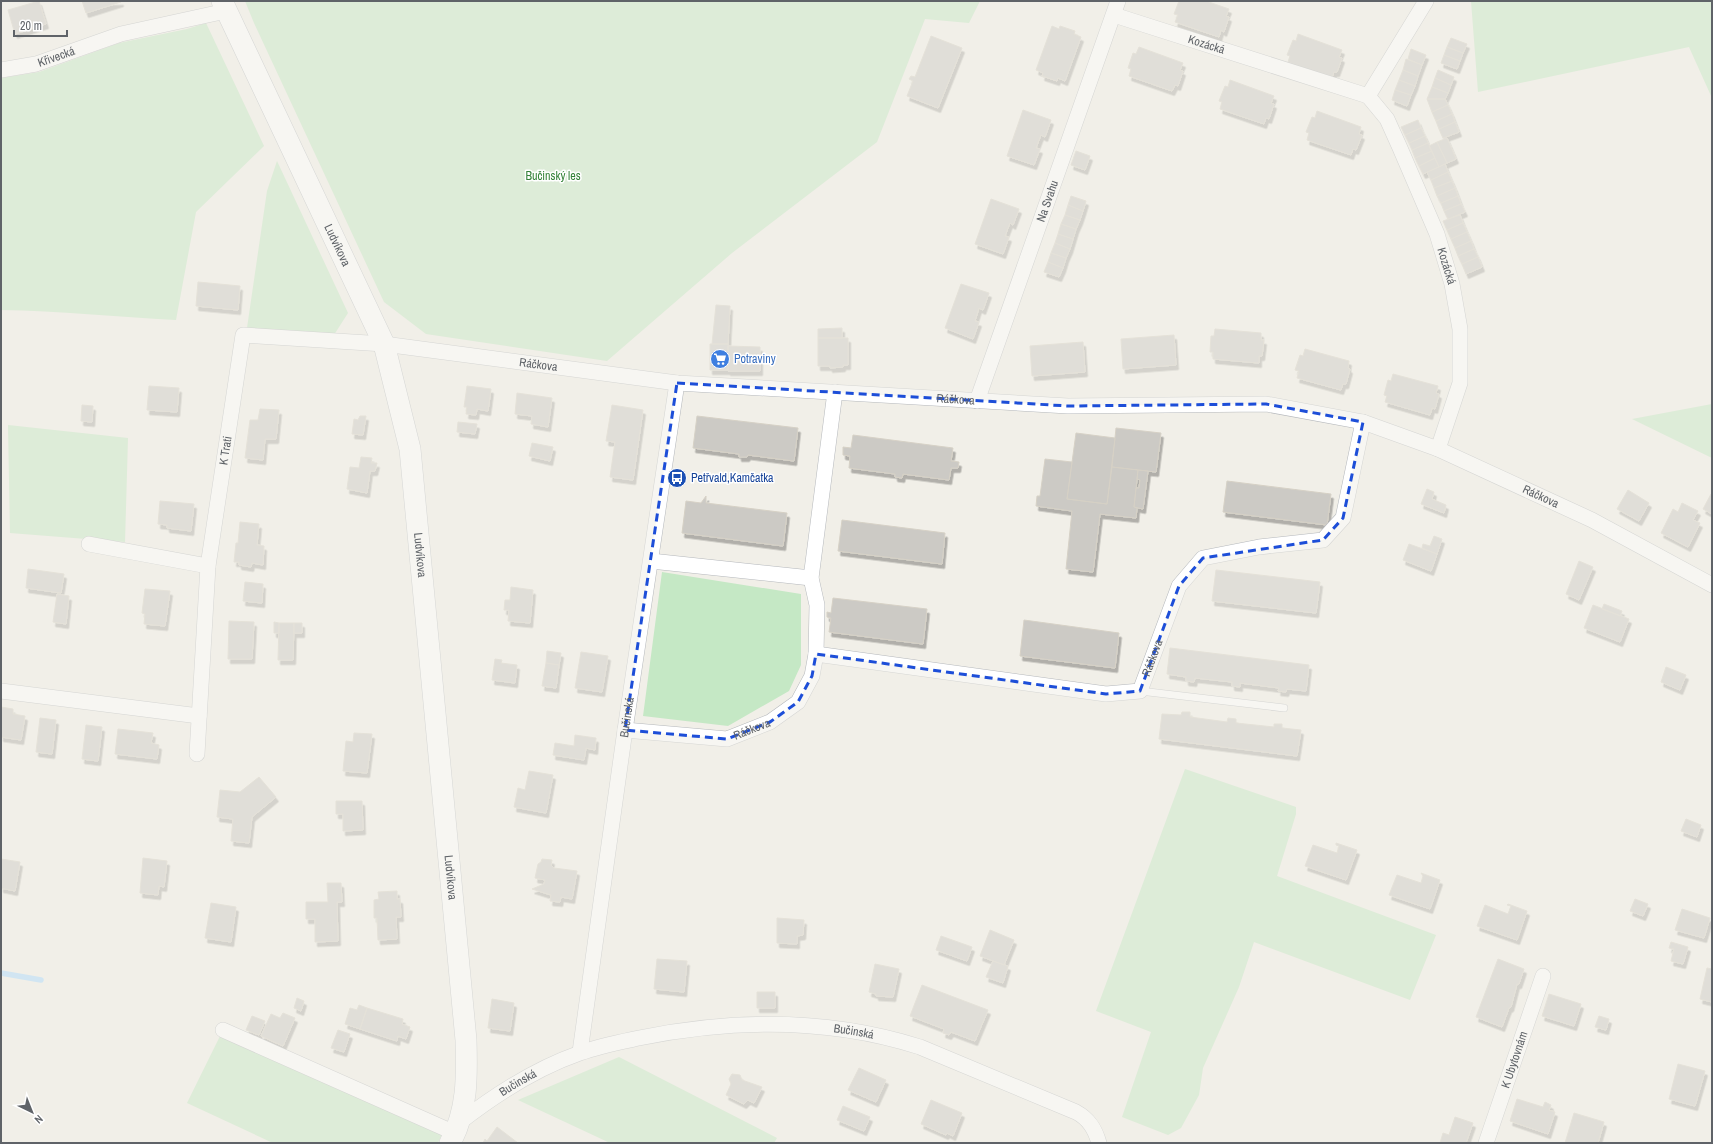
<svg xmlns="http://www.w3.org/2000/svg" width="1713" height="1144" font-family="'Archivo Narrow',sans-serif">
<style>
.green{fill:#c5e8c5}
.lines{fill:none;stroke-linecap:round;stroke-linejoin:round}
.stream{stroke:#aadaff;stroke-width:5.5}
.building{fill:#cccac5;stroke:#d6d1c6;filter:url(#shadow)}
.lane-casing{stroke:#b5b8bc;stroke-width:8}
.street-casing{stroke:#b5b8bc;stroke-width:16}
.secondary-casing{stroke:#b6babf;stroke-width:22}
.lane{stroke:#fff;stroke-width:7}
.street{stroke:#fff;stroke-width:15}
.secondary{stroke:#fff;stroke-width:21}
.marked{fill:none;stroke:#1d4ed8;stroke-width:3;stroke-dasharray:8 5;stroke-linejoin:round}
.labels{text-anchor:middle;stroke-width:3;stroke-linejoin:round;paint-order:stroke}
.street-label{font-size:12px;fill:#5f6368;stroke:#fff}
.park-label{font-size:12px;fill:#348238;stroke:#fff}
.shop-label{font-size:12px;fill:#366cbe;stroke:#fff;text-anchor:start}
.transit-label{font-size:12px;fill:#164399;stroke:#fff;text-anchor:start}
</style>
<defs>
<filter id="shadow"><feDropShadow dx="2.5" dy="4.5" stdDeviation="0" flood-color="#0004"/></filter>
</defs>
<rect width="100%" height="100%" fill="#f1efe8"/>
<!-- green -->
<path class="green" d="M 245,1 L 980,1 L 969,23 L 925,19 L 877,142 L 732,253 L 607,361 L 426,334 L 384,302 L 254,23 Z
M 1471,1 L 1712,1 L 1712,98 L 1689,47 L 1478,92 Z
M 206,23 L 264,146 L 196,212 L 176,320 C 117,317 60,311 1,310 L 1,78 L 39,72 L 119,43 L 187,29 Z
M 277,161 L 348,313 L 332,338 L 247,328 L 267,191 Z
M 1712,404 L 1712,458 L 1632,419 Z
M 8,425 L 128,438 L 125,542 L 10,533 Z
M 662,572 L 801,594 L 801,665 L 789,691 L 728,726 L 643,716 Z
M 1185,769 L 1296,807 L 1296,814 L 1277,876 L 1436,935 L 1410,1000 L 1254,942 L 1239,987 L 1203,1068 L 1199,1095 L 1181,1128 L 1168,1135 L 1122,1117 L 1151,1032 L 1096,1011 Z
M 223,1030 L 442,1134 L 438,1143 L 273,1143 L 187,1103 Z
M 619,1057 L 777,1138 L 774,1143 L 610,1143 L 518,1100 Z"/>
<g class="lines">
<!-- stream -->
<path class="stream" d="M 1,973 L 41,980"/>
</g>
<!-- building -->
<path class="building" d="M 39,1 L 46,24 L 15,34 L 8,10 Z
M 82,1 L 121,1 L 121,2 L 86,13 Z
M 1179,1 L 1206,1 L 1229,9 L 1226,16 L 1229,17 L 1224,32 L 1221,30 L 1219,37 L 1175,22 L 1178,15 L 1174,14 Z
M 1052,26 L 1059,29 L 1060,26 L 1075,31 L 1074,34 L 1081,37 L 1065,81 L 1058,78 L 1057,81 L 1042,76 L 1043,73 L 1036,70 Z
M 1298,34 L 1342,50 L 1339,57 L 1342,58 L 1337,72 L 1334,72 L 1332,78 L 1288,62 L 1290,56 L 1287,55 L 1293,40 L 1296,41 Z
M 931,36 L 962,48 L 938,108 L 907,96 L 913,81 L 909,79 L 911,76 L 915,77 Z
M 1451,38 L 1467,44 L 1463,53 L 1447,47 Z
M 1139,47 L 1183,63 L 1180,70 L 1183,71 L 1178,86 L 1175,85 L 1172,91 L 1129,76 L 1131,69 L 1128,68 L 1133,53 L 1136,54 Z
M 1447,47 L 1463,53 L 1460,61 L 1444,55 Z
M 1411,49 L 1426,55 L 1422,65 L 1408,59 Z
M 1444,55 L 1460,61 L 1457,69 L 1441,63 Z
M 1406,59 L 1422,65 L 1418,76 L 1403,70 Z
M 1403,70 L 1418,76 L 1415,86 L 1399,80 Z
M 1438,70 L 1454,77 L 1451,85 L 1435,78 Z
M 1435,78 L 1451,85 L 1448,93 L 1432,87 Z
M 1230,80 L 1274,96 L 1271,103 L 1274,104 L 1269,119 L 1266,118 L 1264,124 L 1220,109 L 1222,102 L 1219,101 L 1225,86 L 1228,87 Z
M 1399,80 L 1415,86 L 1411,95 L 1395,90 Z
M 1432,87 L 1448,93 L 1445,99 L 1427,99 Z
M 1395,90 L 1411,95 L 1407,106 L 1392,100 Z
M 1427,99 L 1445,99 L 1448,105 L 1432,112 Z
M 1448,105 L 1452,114 L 1436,121 L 1432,112 Z
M 1023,110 L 1051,120 L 1045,137 L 1041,135 L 1036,148 L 1040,149 L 1034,165 L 1007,156 Z
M 1317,111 L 1361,127 L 1359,134 L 1362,135 L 1356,150 L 1353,149 L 1351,155 L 1307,140 L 1309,133 L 1306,132 L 1312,117 L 1315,118 Z
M 1452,114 L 1455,122 L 1439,129 L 1436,121 Z
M 1418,120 L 1421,128 L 1405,135 L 1401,127 Z
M 1455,122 L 1459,132 L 1443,138 L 1439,129 Z
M 1421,128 L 1425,136 L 1409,143 L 1405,135 Z
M 1425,136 L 1428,143 L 1412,150 L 1409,143 Z
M 1447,138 L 1456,159 L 1447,163 L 1437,142 Z
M 1437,142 L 1447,163 L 1439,167 L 1429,146 Z
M 1428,143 L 1432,151 L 1415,158 L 1412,150 Z
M 1076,151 L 1090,156 L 1085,170 L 1071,165 Z
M 1432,151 L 1435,158 L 1419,166 L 1415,158 Z
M 1435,158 L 1439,167 L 1423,174 L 1419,166 Z
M 1445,164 L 1448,172 L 1431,180 L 1427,172 Z
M 1448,172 L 1452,181 L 1434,188 L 1431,180 Z
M 1452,181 L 1455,188 L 1437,196 L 1434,188 Z
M 1455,188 L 1458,196 L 1441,203 L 1437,196 Z
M 1071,196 L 1086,201 L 1083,211 L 1068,205 Z
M 1458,196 L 1461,204 L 1444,211 L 1441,203 Z
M 991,199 L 1019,209 L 1013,225 L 1010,223 L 1005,236 L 1009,237 L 1003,254 L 975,244 Z
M 1461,204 L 1465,212 L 1448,219 L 1444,211 Z
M 1068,205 L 1083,211 L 1080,220 L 1065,215 Z
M 1065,215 L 1080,220 L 1076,229 L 1061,224 Z
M 1460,215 L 1463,223 L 1447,230 L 1443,221 Z
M 1463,223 L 1467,232 L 1451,239 L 1447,230 Z
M 1061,224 L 1076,229 L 1073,239 L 1058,234 Z
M 1467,232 L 1471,241 L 1455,248 L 1451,239 Z
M 1058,234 L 1073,239 L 1070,249 L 1055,243 Z
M 1471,241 L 1474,249 L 1458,256 L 1455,248 Z
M 1055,243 L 1070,249 L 1066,258 L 1051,253 Z
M 1474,249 L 1478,257 L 1462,264 L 1458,256 Z
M 1051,253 L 1066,258 L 1063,268 L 1048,262 Z
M 1478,257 L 1482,267 L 1466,274 L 1462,264 Z
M 1048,262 L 1063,268 L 1059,277 L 1044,272 Z
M 198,282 L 240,286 L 238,310 L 196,306 Z
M 961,284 L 989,293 L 983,310 L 979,308 L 975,321 L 979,322 L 973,339 L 945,328 Z
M 716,305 L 730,306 L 728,344 L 712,344 Z
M 842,328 L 842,338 L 818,338 L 818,329 Z
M 1215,329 L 1261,333 L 1261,340 L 1264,340 L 1262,356 L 1259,356 L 1259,363 L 1213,359 L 1213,352 L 1210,352 L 1211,336 L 1214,336 Z
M 1174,335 L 1176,365 L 1123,369 L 1121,339 Z
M 818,338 L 848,338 L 848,365 L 843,365 L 843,367 L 830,368 L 830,366 L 818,366 Z
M 1083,342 L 1085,372 L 1032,376 L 1030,346 Z
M 710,344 L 728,344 L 728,370 L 710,370 Z
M 728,346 L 760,347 L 760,371 L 728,371 Z
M 1305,349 L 1349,361 L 1348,368 L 1350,369 L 1346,384 L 1343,384 L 1341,390 L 1297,378 L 1299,371 L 1295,370 L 1300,355 L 1303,356 Z
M 1393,374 L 1438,386 L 1436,393 L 1439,394 L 1435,409 L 1432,408 L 1430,415 L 1385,402 L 1387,396 L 1384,395 L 1388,380 L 1391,381 Z
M 149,386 L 179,388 L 177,412 L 147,410 Z
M 467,386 L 491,389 L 488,411 L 477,409 L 476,415 L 466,414 L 467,407 L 464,407 Z
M 517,393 L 552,398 L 548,427 L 531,424 L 532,416 L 515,414 Z
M 82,405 L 93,406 L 92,422 L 81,421 Z
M 612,405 L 643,410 L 633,480 L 610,477 L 615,442 L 606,441 Z
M 260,409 L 279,410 L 276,439 L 265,439 L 263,460 L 245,458 L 250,420 L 258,420 Z
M 360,416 L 366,416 L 363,435 L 352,434 L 354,419 L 358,420 Z
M 697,416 L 798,428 L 794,461 L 748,455 L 747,457 L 739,457 L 739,454 L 693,448 Z
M 458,422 L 477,424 L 475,434 L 457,432 Z
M 1116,428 L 1161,433 L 1156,472 L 1112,467 Z
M 1076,433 L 1115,438 L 1107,504 L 1067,499 Z
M 853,435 L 953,448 L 951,461 L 959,462 L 958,468 L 951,468 L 949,480 L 903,474 L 902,478 L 895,477 L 895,474 L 849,468 L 850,456 L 843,455 L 843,447 L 851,448 Z
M 532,443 L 553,447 L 550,461 L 529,456 Z
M 361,457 L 372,458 L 371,463 L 377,463 L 375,471 L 370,471 L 367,493 L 347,489 L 350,467 L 359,468 Z
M 1045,459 L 1072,462 L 1067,499 L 1107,504 L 1112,467 L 1138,470 L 1134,507 L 1137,508 L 1136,518 L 1100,514 L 1093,572 L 1066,569 L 1072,511 L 1036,506 L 1037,496 L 1040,496 Z
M 1138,470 L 1148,471 L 1143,509 L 1134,507 L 1136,488 L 1139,488 L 1140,480 L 1137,479 Z
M 1227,481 L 1331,494 L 1327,525 L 1223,512 Z
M 1427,489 L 1434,492 L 1432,499 L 1446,505 L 1444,513 L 1421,504 Z
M 1628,490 L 1649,503 L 1639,521 L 1617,509 Z
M 1711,494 L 1712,494 L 1712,514 L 1703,509 Z
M 706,496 L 706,503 L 787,513 L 783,546 L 682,533 L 686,501 L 701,503 Z
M 160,501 L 194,504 L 191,531 L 167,528 L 167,525 L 158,524 Z
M 1682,503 L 1698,511 L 1693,520 L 1700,523 L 1688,547 L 1661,533 L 1673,509 L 1678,512 Z
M 842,520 L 945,533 L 942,564 L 838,551 Z
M 240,522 L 259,524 L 257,545 L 264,546 L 263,565 L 252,563 L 251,567 L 239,565 L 239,562 L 234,562 L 236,543 L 238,543 Z
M 1434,536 L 1442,539 L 1437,554 L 1422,548 L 1423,544 L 1430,546 Z
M 1409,544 L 1437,554 L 1431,571 L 1403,560 Z
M 1579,561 L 1593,567 L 1579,600 L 1566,594 Z
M 28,569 L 64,574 L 61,593 L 26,588 Z
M 1216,570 L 1320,582 L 1316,613 L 1212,601 Z
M 245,582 L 263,584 L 262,603 L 243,601 Z
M 511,587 L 533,590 L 530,623 L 508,621 L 509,610 L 504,610 L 505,600 L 510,600 Z
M 145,589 L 170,591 L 165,626 L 144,624 L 145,614 L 142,613 Z
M 57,594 L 69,596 L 66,624 L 53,622 Z
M 833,598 L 927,609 L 923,644 L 829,632 L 831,618 L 827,617 L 827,612 L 831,613 Z
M 1604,604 L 1622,611 L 1620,616 L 1602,609 Z
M 1593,605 L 1629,619 L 1620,642 L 1584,628 Z
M 1024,620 L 1119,633 L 1115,668 L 1020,656 Z
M 229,621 L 254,622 L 252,659 L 228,659 Z
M 274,622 L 279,623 L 279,633 L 274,633 Z
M 279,623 L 294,623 L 293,660 L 278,660 Z
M 294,623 L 302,623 L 302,633 L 294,633 Z
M 1170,648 L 1309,665 L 1306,691 L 1287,689 L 1286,692 L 1278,691 L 1279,688 L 1240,683 L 1240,687 L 1232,686 L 1232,682 L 1195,678 L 1194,682 L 1186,681 L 1186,677 L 1167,674 Z
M 547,651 L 561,653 L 559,665 L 546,663 Z
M 581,652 L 608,656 L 602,692 L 575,688 Z
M 495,659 L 502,660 L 501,663 L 517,665 L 515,683 L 492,680 Z
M 546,663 L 559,665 L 556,688 L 542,686 Z
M 1666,667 L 1686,675 L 1680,690 L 1661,682 Z
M 1,707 L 13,709 L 13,714 L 25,716 L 21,740 L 1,737 Z
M 1182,712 L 1190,712 L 1190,717 L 1227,722 L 1228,718 L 1236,719 L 1236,723 L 1274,727 L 1274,724 L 1282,724 L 1282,728 L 1301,730 L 1297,756 L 1159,739 L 1162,714 L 1181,715 Z
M 40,718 L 56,720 L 52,754 L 36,752 Z
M 86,725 L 102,727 L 98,761 L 82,759 Z
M 118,729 L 153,733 L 151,743 L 159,745 L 157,759 L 115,754 Z
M 354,733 L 372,734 L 367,773 L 343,771 L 346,741 L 353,742 Z
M 575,735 L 596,738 L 595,750 L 586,748 L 584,760 L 553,755 L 555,743 L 574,746 Z
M 529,771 L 553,775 L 546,813 L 514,807 L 518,788 L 525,790 Z
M 259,777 L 276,797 L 252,817 L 249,843 L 231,841 L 233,819 L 217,817 L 220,790 L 240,792 Z
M 336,801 L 362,801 L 363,830 L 343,831 L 343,814 L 336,814 Z
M 1686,819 L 1701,825 L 1697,837 L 1681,831 Z
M 1336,843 L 1357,850 L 1346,880 L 1305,866 L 1313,845 L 1337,853 L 1339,846 L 1336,845 Z
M 143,858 L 167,861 L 164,887 L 159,886 L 158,895 L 140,893 Z
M 1,859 L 20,862 L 15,891 L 1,888 Z
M 542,859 L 552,860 L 551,865 L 554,868 L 577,871 L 572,899 L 561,897 L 560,902 L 550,901 L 551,895 L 532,889 L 544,884 L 545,880 L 535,878 L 538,864 L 541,862 Z
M 1421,873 L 1440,880 L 1430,909 L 1389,895 L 1397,875 L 1421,883 L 1423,876 Z
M 327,883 L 341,883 L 342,902 L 337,902 L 338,941 L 315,942 L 315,919 L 306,919 L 306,902 L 328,902 Z
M 397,891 L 397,899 L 400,899 L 401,917 L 396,917 L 397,939 L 378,940 L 377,918 L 374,918 L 374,900 L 379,899 L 378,892 Z
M 1635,899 L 1648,904 L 1643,916 L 1630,911 Z
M 211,903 L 236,907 L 231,942 L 205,938 Z
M 1508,904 L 1527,911 L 1517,940 L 1477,926 L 1485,905 L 1508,914 L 1511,906 L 1507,905 Z
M 1682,909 L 1710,918 L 1704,938 L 1675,930 Z
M 777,918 L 804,920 L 803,935 L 797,936 L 797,944 L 777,943 Z
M 990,930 L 1014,940 L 1004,965 L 980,956 Z
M 941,936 L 972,947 L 967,961 L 936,950 Z
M 1671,942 L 1688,947 L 1683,964 L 1671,961 L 1674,949 L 1669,948 Z
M 657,959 L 687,961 L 684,992 L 654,989 Z
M 1498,959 L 1524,969 L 1519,984 L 1517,984 L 1511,1007 L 1509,1008 L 1502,1027 L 1476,1017 Z
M 993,961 L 1008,966 L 1003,983 L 986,977 Z
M 875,964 L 899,969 L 893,997 L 876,996 L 876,994 L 869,992 Z
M 1707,968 L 1712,969 L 1712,1002 L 1700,999 Z
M 922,985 L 988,1010 L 975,1041 L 951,1032 L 949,1035 L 943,1033 L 944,1029 L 910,1016 Z
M 757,992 L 775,992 L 775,1008 L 757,1008 Z
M 1549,994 L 1581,1004 L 1574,1026 L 1542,1016 Z
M 297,998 L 304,1001 L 301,1011 L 294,1008 Z
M 492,999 L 514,1003 L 510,1031 L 488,1028 Z
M 359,1005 L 367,1008 L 360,1029 L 345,1024 L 350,1008 L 357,1010 Z
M 367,1008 L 403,1019 L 402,1024 L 410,1027 L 406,1039 L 398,1036 L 397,1041 L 360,1029 Z
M 283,1013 L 295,1018 L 283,1046 L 261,1036 L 271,1014 L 280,1018 Z
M 252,1016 L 265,1021 L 259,1035 L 246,1030 Z
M 1599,1016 L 1609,1019 L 1606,1030 L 1595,1027 Z
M 338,1030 L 350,1034 L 344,1052 L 331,1048 Z
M 1678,1064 L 1705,1071 L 1695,1106 L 1669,1099 Z
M 859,1068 L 886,1080 L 876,1102 L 848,1090 Z
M 732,1074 L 740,1075 L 742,1080 L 762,1087 L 754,1103 L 748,1100 L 744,1104 L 726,1095 L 731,1084 L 729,1079 Z
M 1517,1099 L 1543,1107 L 1545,1102 L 1551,1105 L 1549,1110 L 1555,1112 L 1548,1134 L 1510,1121 Z
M 931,1100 L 962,1113 L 953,1136 L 947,1133 L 946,1135 L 921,1124 Z
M 843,1106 L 870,1117 L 864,1131 L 837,1120 Z
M 1574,1113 L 1604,1122 L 1598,1143 L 1565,1143 Z
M 1455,1117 L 1473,1123 L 1466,1143 L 1440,1143 L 1443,1133 L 1449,1135 Z
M 497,1127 L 518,1143 L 483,1143 L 485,1139 L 487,1141 Z"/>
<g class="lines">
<!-- lane casing -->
<g class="lane-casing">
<path id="lane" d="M 1140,691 L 1284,708"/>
</g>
<!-- street casing -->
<g class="street-casing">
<g id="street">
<path id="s1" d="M 1426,1 L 1368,96 L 1387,119 L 1400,148 L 1437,234 L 1452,284 L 1460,329 L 1460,383 L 1438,449"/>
<path id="s2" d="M 1114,15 L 1368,96"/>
<path id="s3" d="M 1,70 L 36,64 L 121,34 L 226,11"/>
<path id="s4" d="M 977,401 L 1118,1"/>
<path d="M 89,544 L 208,566"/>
<path d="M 651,561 L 811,578"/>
<path d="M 816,654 L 817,605 L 811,578 L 835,392"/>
<path d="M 1,691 L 199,716"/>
<path id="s5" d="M 625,730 L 727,739 L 770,722 L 798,702 L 812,676 L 816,654 L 1106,694 L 1140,691 L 1179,586 L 1203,558 L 1259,547 L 1323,540 L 1343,518 L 1363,422"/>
<path id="s6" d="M 197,754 L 208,566 L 243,335 L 384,344 L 677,383 L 1068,406 L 1266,404 L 1363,422 L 1438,449 L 1592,520 L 1712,585"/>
<path d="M 223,1030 L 455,1133"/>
<path id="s7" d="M 580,1052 L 625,730 L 677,383"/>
<path id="s8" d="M 460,1122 C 496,1094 537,1068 580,1053 C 599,1046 620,1042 639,1038 C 732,1019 829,1018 920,1047 L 1076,1112 C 1089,1119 1095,1129 1099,1143"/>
<path id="s9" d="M 1486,1143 L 1543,976"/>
</g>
</g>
<!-- secondary casing -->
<g class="secondary-casing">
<g id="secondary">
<path id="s10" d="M 222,1 L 384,344 L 410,449 L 466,1040 C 467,1076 468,1110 450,1143"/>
</g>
</g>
<!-- lane -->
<use href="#lane" class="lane"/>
<!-- street -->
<use href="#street" class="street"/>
<!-- secondary -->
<use href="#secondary" class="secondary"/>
</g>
<!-- marked area -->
<path d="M0 0H1713V1144H0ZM 677,383 L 1068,406 L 1266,404 L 1363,422 L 1343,518 L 1323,540 L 1203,558 L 1179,586 L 1140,691 L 1106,694 L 816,654 L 812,676 L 798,702 L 770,722 L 727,739 L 625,730 Z" fill="#f1efe8" fill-opacity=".55" fill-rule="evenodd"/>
<path class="marked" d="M 677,383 L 1068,406 L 1266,404 L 1363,422 L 1343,518 L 1323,540 L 1203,558 L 1179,586 L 1140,691 L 1106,694 L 816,654 L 812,676 L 798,702 L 770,722 L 727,739 L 625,730 Z"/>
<!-- icons -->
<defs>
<g id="supermarket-disc" transform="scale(1)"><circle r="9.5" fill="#3f7fe0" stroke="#fff"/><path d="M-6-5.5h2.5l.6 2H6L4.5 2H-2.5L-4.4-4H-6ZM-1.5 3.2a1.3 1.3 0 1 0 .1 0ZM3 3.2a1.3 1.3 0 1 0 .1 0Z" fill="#fff"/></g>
<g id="bus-disc" transform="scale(1)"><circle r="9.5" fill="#1a4fb4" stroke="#fff"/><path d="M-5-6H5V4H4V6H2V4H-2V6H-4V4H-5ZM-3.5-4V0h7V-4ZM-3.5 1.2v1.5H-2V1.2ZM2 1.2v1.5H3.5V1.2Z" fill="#fff"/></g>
</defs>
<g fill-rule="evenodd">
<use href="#supermarket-disc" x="720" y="359"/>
<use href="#bus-disc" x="677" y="478"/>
</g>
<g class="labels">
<!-- street labels -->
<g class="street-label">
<text dy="4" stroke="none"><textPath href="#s2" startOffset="97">Kozácká</textPath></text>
<text dy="4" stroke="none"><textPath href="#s3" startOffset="57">Křivecká</textPath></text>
<text dy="4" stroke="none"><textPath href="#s4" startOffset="212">Na Svahu</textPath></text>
<text dy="4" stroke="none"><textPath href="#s10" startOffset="270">Ludvíkova</textPath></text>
<text dy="4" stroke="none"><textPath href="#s1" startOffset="300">Kozácká</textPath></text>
<text dy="4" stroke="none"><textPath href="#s6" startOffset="719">Ráčkova</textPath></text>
<text dy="4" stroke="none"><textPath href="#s6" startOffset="1138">Ráčkova</textPath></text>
<text dy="4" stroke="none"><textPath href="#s6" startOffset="305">K Trati</textPath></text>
<text dy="4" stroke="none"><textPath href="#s6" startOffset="1740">Ráčkova</textPath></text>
<text dy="4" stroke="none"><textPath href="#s10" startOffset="594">Ludvíkova</textPath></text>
<text dy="4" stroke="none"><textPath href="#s5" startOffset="597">Ráčkova</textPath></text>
<text dy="4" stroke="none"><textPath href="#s7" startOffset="338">Bučinská</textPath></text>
<text dy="4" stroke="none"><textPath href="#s5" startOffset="129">Ráčkova</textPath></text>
<text dy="4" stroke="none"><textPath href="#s10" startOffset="918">Ludvíkova</textPath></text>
<text dy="4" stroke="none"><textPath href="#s8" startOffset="416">Bučinská</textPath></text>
<text dy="4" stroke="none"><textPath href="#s9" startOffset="88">K Ubytovnám</textPath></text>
<text dy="4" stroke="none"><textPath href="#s8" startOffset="70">Bučinská</textPath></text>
</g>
<!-- park labels -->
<g class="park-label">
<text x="553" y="180">Bučinský les</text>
</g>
<!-- shop labels -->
<g class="shop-label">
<text x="734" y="363">Potraviny</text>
</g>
<!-- transit labels -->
<g class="transit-label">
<text x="691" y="482">Petřvald,Kamčatka</text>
</g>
</g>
<!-- border -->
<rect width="1713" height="1144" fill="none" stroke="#5f6368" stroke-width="4"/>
<!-- north arrow -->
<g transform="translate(32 1112) rotate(137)" stroke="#ffffff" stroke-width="3" paint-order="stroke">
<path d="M0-3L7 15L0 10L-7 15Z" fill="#5f6368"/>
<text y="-6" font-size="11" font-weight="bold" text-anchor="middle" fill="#5f6368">N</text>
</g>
<!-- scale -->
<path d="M14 30v6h53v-6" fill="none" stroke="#5f6368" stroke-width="2"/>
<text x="20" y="30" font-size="12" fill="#5f6368" stroke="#ffffff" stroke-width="3" paint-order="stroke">20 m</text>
</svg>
